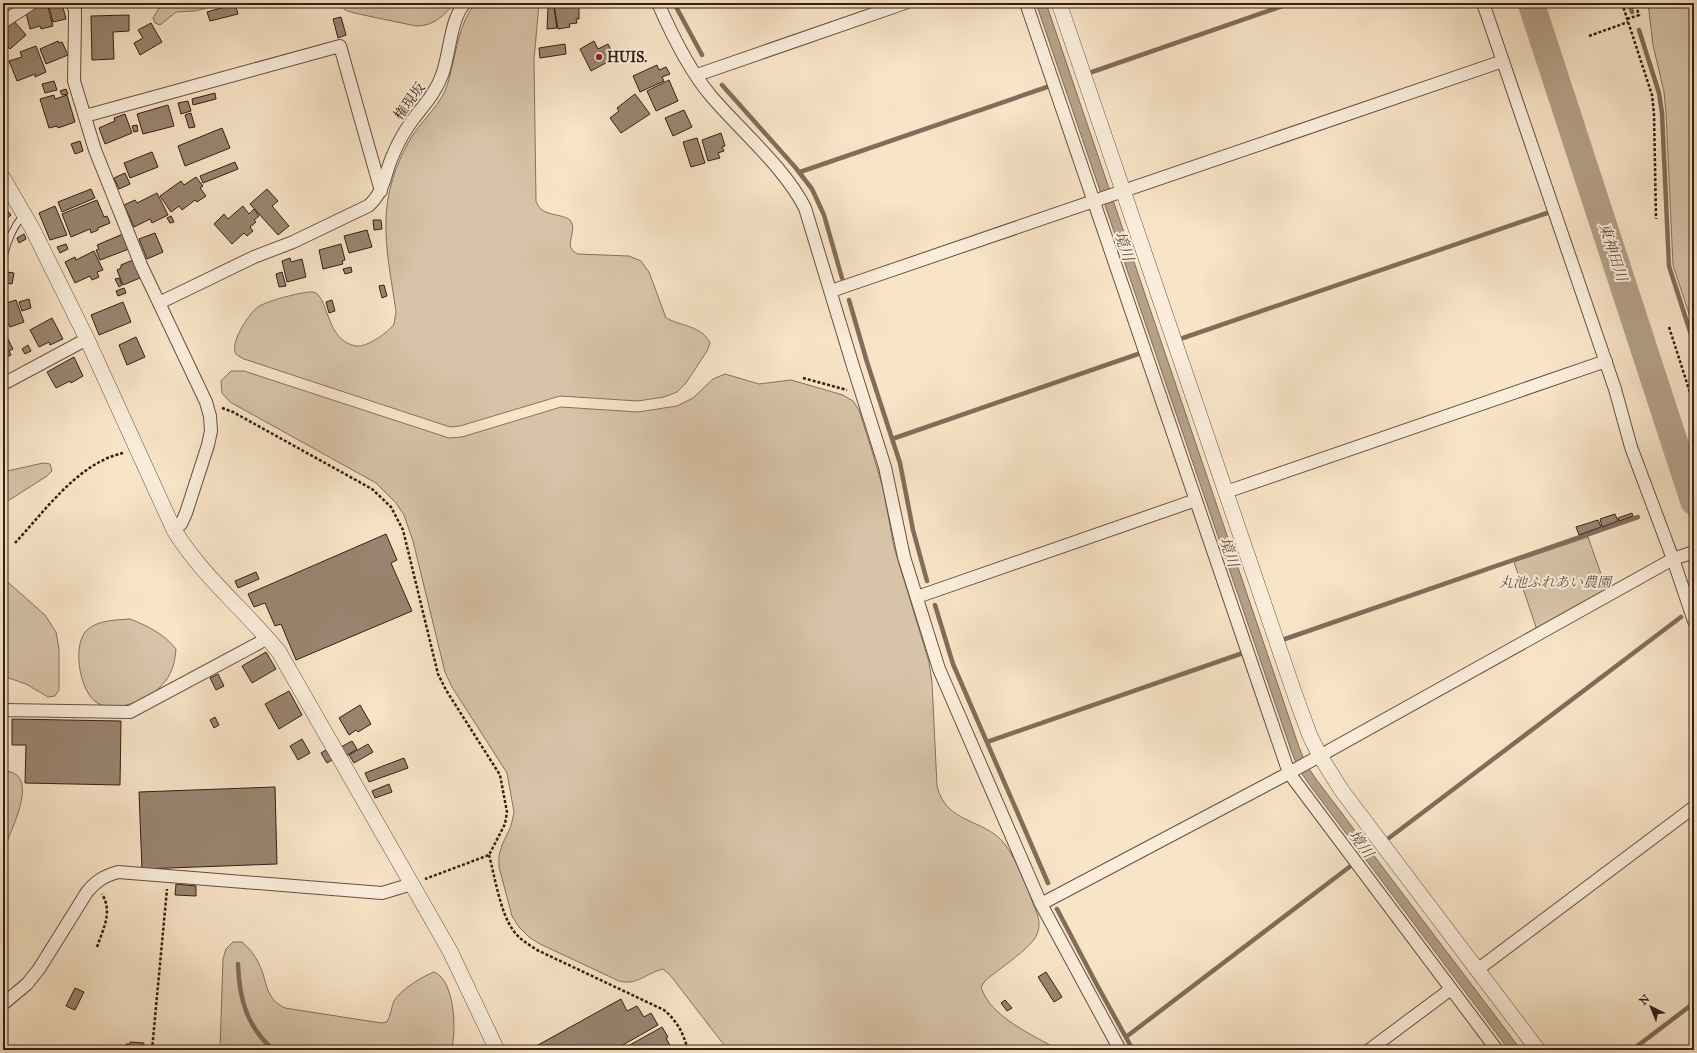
<svg xmlns="http://www.w3.org/2000/svg" width="1697" height="1053" font-family="'IM FELL Great Primer','Noto Serif JP',serif">
<style>
.green{fill:#d7c3a8;stroke:#86715e}
.water{fill:#b5a18a;stroke:#816d5a}
.lines{fill:none;stroke-linecap:round;stroke-linejoin:round}
.stream{stroke:#816d5a;stroke-width:4.5}
.river{stroke:#b5a18a;stroke-width:27}
.building{fill:#9a8571;stroke:#341f13}
.service-casing{stroke:#655040;stroke-width:8}
.minor-casing{stroke:#655040;stroke-width:14}
.tertiary-casing{stroke:#655040;stroke-width:16}
.path{stroke:#341f13;stroke-width:2.5;stroke-dasharray:3 2;stroke-linecap:butt}
.service{stroke:#faeddb;stroke-width:6}
.minor{stroke:#faeddb;stroke-width:12}
.tertiary{stroke:#faeddb;stroke-width:15}
.poi-dot{fill:#8f2418;stroke:#faeddb;stroke-width:1.5}
.labels{text-anchor:middle;stroke-width:4;stroke-linejoin:round;paint-order:stroke}
.poi-label{font-size:14px;font-weight:bold;fill:#341f13;stroke:#faeddb;text-anchor:start}
.street-label{font-size:14px;fill:#341f13;stroke:#faeddb}
.park-label{font-size:14px;font-style:italic;fill:#655040;stroke:#faeddb}
.water-label{font-size:15px;font-style:italic;fill:#614c3d;stroke:#faeddb}
</style>
<rect width="100%" height="100%" fill="#f8e4c7"/>
<filter id="stains"><feTurbulence type="fractalNoise" baseFrequency=".005" numOctaves="4"/><feColorMatrix values="0 0 0 0 .2 0 0 0 0 .09 0 0 0 0 .02 0 0 0 .5 -.17"/></filter>
<radialGradient id="worn" r=".72"><stop offset=".6" stop-color="#630" stop-opacity="0"/><stop offset="1" stop-color="#630" stop-opacity=".3"/></radialGradient>
<!-- green -->
<path class="green" d="M 167,3 L 225,3 L 195,11 L 176,12 L 160,25 L 155,23 L 153,18 L 159,8 Z
M 339,3 L 455,3 C 443,16 434,26 416,26 L 354,13 L 345,10 Z
M 476,3 L 539,3 L 534,60 L 536,201 C 541,217 558,212 570,220 C 579,231 561,247 578,254 L 629,256 L 641,261 L 649,272 L 666,318 C 681,326 702,326 710,343 L 707,351 L 686,383 L 677,392 L 664,397 L 638,401 L 560,396 L 460,426 L 450,427 L 244,359 C 242,358 238,356 236,354 C 229,344 249,313 258,307 C 266,301 304,291 313,292 C 329,295 325,341 356,346 C 366,348 389,332 394,324 C 395,320 395,315 396,312 C 392,282 385,251 386,221 C 386,194 395,167 408,143 C 418,124 436,110 445,91 C 456,63 456,25 476,3 Z
M 1648,3 L 1694,3 L 1694,329 L 1673,265 L 1666,113 L 1664,92 L 1653,45 Z
M 231,371 L 244,371 L 449,438 L 462,437 L 561,407 L 638,412 L 677,406 L 693,398 L 713,379 L 725,374 L 759,384 L 791,380 L 843,395 L 853,401 L 859,410 L 872,451 L 883,488 L 894,547 L 929,662 L 932,682 L 937,786 C 946,824 983,818 1004,843 C 1018,861 1029,894 1038,916 C 1039,922 1040,928 1037,934 C 1033,947 996,971 985,981 L 981,987 C 990,1017 1033,1035 1059,1050 L 728,1050 L 670,975 L 663,969 C 646,973 637,986 619,981 L 540,944 L 529,937 L 519,927 L 512,916 L 499,867 L 499,856 L 502,845 L 511,826 L 514,812 L 507,773 L 452,687 L 445,672 L 413,541 L 404,515 L 396,503 L 376,483 L 230,402 L 222,393 L 221,381 Z
M 43,463 L 50,464 L 52,471 L 47,476 L 3,504 L 3,472 Z
M 1588,537 L 1607,591 L 1537,630 L 1514,562 Z
M 3,578 L 45,615 L 56,632 L 59,649 L 59,690 L 55,696 L 48,697 L 26,684 L 3,676 Z
M 130,619 C 148,626 164,634 176,649 C 175,662 172,675 162,685 C 150,699 113,715 96,702 C 79,690 72,644 87,630 C 98,620 116,620 130,619 Z
M 3,771 C 43,771 10,832 3,851 Z
M 233,942 L 242,942 C 249,948 255,955 259,964 C 268,982 264,998 285,1008 L 381,1023 L 387,1022 C 391,1015 391,1008 394,1001 C 400,990 423,976 434,972 C 455,980 457,1032 451,1050 L 220,1050 L 223,959 L 226,949 Z"/>
<!-- water -->
<path class="water" d="M 1036,3 L 1046,3 L 1299,747 L 1306,764 L 1316,779 L 1521,1050 L 1509,1050 L 1309,784 L 1298,768 L 1291,750 Z"/>
<g class="lines">
<!-- stream -->
<path class="stream" d="M 674,3 L 702,55
M 1629,3 L 1632,12
M 1639,30 L 1659,93 L 1662,113 L 1669,266 L 1694,344
M 1092,72 L 1291,3
M 722,85 L 795,167 L 812,189 L 824,215 L 842,278
M 800,172 L 1050,86
M 849,300 L 867,362 L 900,463 L 913,530 L 927,581
M 1183,338 L 1550,212
M 892,439 L 1141,353
M 935,605 L 953,664 L 1048,883
M 1285,639 L 1638,517
M 987,742 L 1243,653
M 1389,838 L 1681,617
M 1057,909 L 1097,985 L 1133,1050
M 238,964 C 239,998 247,1028 274,1050
M 1126,1037 L 1352,865
M 1632,1050 L 1694,1003"/>
<!-- river -->
<path class="river" d="M 1531,3 L 1694,502"/>
</g>
<!-- building -->
<path class="building" d="M 9,3 L 20,3 L 11,8 Z
M 48,3 L 62,4 L 66,19 L 53,22 Z
M 569,3 L 574,3 L 574,5 L 579,4 L 579,19 L 576,19 L 577,23 L 569,24 L 570,27 L 558,29 L 554,5 Z
M 47,4 L 53,26 L 41,29 L 40,26 L 30,29 L 25,9 Z
M 235,4 L 238,14 L 210,21 L 207,12 Z
M 554,7 L 557,28 L 547,29 L 548,8 Z
M 129,15 L 129,31 L 113,32 L 114,59 L 92,60 L 91,16 Z
M 341,17 L 346,35 L 338,38 L 333,19 Z
M 14,21 L 26,35 L 10,49 L 8,47 L 3,51 L 3,30 Z
M 151,23 L 162,42 L 140,55 L 134,43 L 143,38 L 138,30 Z
M 58,41 L 59,43 L 62,42 L 68,55 L 46,64 L 40,49 Z
M 594,41 L 598,49 L 608,44 L 615,58 L 591,71 L 580,49 Z
M 565,44 L 566,54 L 540,58 L 539,48 Z
M 36,46 L 46,72 L 35,77 L 35,74 L 17,81 L 9,61 L 22,57 L 20,52 Z
M 657,65 L 659,70 L 666,67 L 670,74 L 662,77 L 664,81 L 640,92 L 633,76 Z
M 669,80 L 678,101 L 656,111 L 647,91 Z
M 54,81 L 57,90 L 45,93 L 42,84 Z
M 66,89 L 68,94 L 62,95 L 60,91 Z
M 215,93 L 216,99 L 193,105 L 192,99 Z
M 635,94 L 650,114 L 621,133 L 610,118 L 619,111 L 617,108 Z
M 54,95 L 55,99 L 67,95 L 75,122 L 58,128 L 57,126 L 49,128 L 40,99 Z
M 188,101 L 191,111 L 181,114 L 178,103 Z
M 168,105 L 174,126 L 143,134 L 137,114 Z
M 684,110 L 692,127 L 673,136 L 665,118 Z
M 191,113 L 195,127 L 189,128 L 185,115 Z
M 125,114 L 132,133 L 105,144 L 99,128 L 115,121 L 114,118 Z
M 137,125 L 138,131 L 134,132 L 132,126 Z
M 222,128 L 230,148 L 185,166 L 178,146 Z
M 721,133 L 725,146 L 722,147 L 724,151 L 718,153 L 720,158 L 708,161 L 702,140 Z
M 697,138 L 705,163 L 691,167 L 683,142 Z
M 80,141 L 83,151 L 75,154 L 71,144 Z
M 152,152 L 158,167 L 130,178 L 124,163 Z
M 235,162 L 238,169 L 203,183 L 200,176 Z
M 125,173 L 130,184 L 119,189 L 114,178 Z
M 196,177 L 203,186 L 200,188 L 206,196 L 197,202 L 195,200 L 182,210 L 179,206 L 171,212 L 160,196 L 181,181 L 184,185 Z
M 91,189 L 95,198 L 62,212 L 58,202 Z
M 267,189 L 278,201 L 272,206 L 289,226 L 278,235 L 250,204 Z
M 157,193 L 168,215 L 152,223 L 150,219 L 134,227 L 124,205 L 135,200 L 137,203 Z
M 97,200 L 104,217 L 107,216 L 110,223 L 98,228 L 98,230 L 91,233 L 90,229 L 71,237 L 62,214 Z
M 55,206 L 67,235 L 50,240 L 39,213 Z
M 243,206 L 249,214 L 254,209 L 259,216 L 254,220 L 256,222 L 250,227 L 253,231 L 247,236 L 244,233 L 232,244 L 214,224 L 224,214 L 228,219 Z
M 4,207 L 11,215 L 3,222 L 3,208 Z
M 171,216 L 174,222 L 170,223 L 167,218 Z
M 373,220 L 381,220 L 382,229 L 374,230 Z
M 367,230 L 372,247 L 349,253 L 344,236 Z
M 155,233 L 163,252 L 147,259 L 139,239 Z
M 24,234 L 26,239 L 19,243 L 17,238 Z
M 123,234 L 129,249 L 100,260 L 96,250 L 99,249 L 97,245 Z
M 66,244 L 68,249 L 60,253 L 57,247 Z
M 341,244 L 345,260 L 342,261 L 343,264 L 323,269 L 319,250 Z
M 94,251 L 103,270 L 97,272 L 99,277 L 92,280 L 90,276 L 75,283 L 65,262 L 75,257 L 76,260 Z
M 290,258 L 291,262 L 302,259 L 306,277 L 287,282 L 282,261 Z
M 133,260 L 140,278 L 123,285 L 117,270 L 121,268 L 121,265 Z
M 351,267 L 352,272 L 345,274 L 343,269 Z
M 7,272 L 14,273 L 12,284 L 5,283 Z
M 282,272 L 286,286 L 279,287 L 276,274 Z
M 119,278 L 122,285 L 119,287 L 115,279 Z
M 384,285 L 387,296 L 382,298 L 379,286 Z
M 124,288 L 126,293 L 118,296 L 116,291 Z
M 29,299 L 31,308 L 22,311 L 19,302 Z
M 16,300 L 24,322 L 10,327 L 9,324 L 3,326 L 3,304 Z
M 332,300 L 335,311 L 329,313 L 326,302 Z
M 123,302 L 131,322 L 99,335 L 91,315 Z
M 52,318 L 63,339 L 50,345 L 49,342 L 39,347 L 30,330 Z
M 7,337 L 13,349 L 9,351 L 11,355 L 3,359 L 3,338 Z
M 136,337 L 145,357 L 127,365 L 119,345 Z
M 28,345 L 31,351 L 25,354 L 22,349 Z
M 74,357 L 83,376 L 71,383 L 70,381 L 56,388 L 47,372 Z
M 1632,513 L 1633,516 L 1619,521 L 1618,518 Z
M 1615,514 L 1618,521 L 1602,527 L 1600,519 Z
M 1598,520 L 1601,527 L 1579,535 L 1576,527 Z
M 386,534 L 397,560 L 391,563 L 412,611 L 296,660 L 281,624 L 275,626 L 265,603 L 254,607 L 248,594 Z
M 256,572 L 259,579 L 238,588 L 235,581 Z
M 266,652 L 276,669 L 252,683 L 242,666 Z
M 218,674 L 224,686 L 216,690 L 210,678 Z
M 289,691 L 302,715 L 279,729 L 265,704 Z
M 360,705 L 371,724 L 358,732 L 356,730 L 349,735 L 339,718 Z
M 215,717 L 219,725 L 214,728 L 210,720 Z
M 12,719 L 121,721 L 120,785 L 25,783 L 26,745 L 12,745 Z
M 302,739 L 310,753 L 298,760 L 290,746 Z
M 352,741 L 357,749 L 346,756 L 341,747 Z
M 368,744 L 373,752 L 354,763 L 349,755 Z
M 326,750 L 332,760 L 327,763 L 321,753 Z
M 404,758 L 408,768 L 369,782 L 365,773 Z
M 389,784 L 392,792 L 375,798 L 372,791 Z
M 275,787 L 277,864 L 142,869 L 139,792 Z
M 176,884 L 196,886 L 196,896 L 175,895 Z
M 1046,972 L 1062,997 L 1054,1002 L 1038,977 Z
M 75,988 L 84,992 L 75,1010 L 66,1006 Z
M 621,999 L 627,1011 L 637,1006 L 644,1017 L 651,1013 L 658,1025 L 614,1050 L 529,1050 Z
M 1005,1000 L 1012,1008 L 1007,1011 L 1001,1003 Z
M 662,1027 L 668,1037 L 666,1038 L 672,1049 L 670,1050 L 621,1050 Z
M 130,1042 L 144,1043 L 143,1050 L 126,1050 L 126,1044 L 130,1044 Z"/>
<g class="lines">
<!-- service casing -->
<g class="service-casing">
<path id="service" d="M 3,261 C 6,243 12,229 23,215"/>
</g>
<!-- minor casing -->
<g class="minor-casing">
<path id="minor" d="M 72,3 L 75,10 L 75,20 L 74,81 L 95,150 L 141,265 L 206,402 L 210,416 L 211,431 L 208,445 L 186,513 L 181,524 L 174,530
M 658,3 C 671,33 690,71 711,96 C 741,131 785,168 805,208 L 853,366 L 885,467 L 904,557 L 939,669 L 1041,904 L 1120,1050
M 1026,3 L 1289,773 L 1497,1050
M 1483,3 L 1615,389 L 1631,447 L 1673,559 L 1694,621
M 3,22 L 32,3
M 697,75 L 905,3
M 85,116 L 340,46 L 381,191
M 831,291 L 1503,61
M 159,303 L 254,257 L 293,242 L 368,206 C 385,192 384,174 393,155 C 398,142 406,129 414,118 C 425,104 436,92 442,75 C 450,54 450,19 465,3
M 3,384 L 87,339
M 1226,492 L 1606,361
M 917,597 L 1196,500
M 3,711 L 4,710 L 130,712 L 259,643 L 267,637
M 1041,904 L 1289,773 L 1673,559 L 1694,552
M 1477,970 L 1694,807
M 3,1004 L 27,984 L 39,969 L 87,892 C 96,881 104,876 118,872 L 382,893 L 412,884
M 1369,1050 L 1451,989"/>
</g>
<!-- tertiary casing -->
<g class="tertiary-casing">
<path id="tertiary" d="M 1059,3 L 1295,695 L 1310,736 L 1320,756 L 1342,791 L 1538,1050
M 3,178 L 32,228 L 87,339 L 174,530 C 202,576 245,610 279,652 L 450,951 L 497,1050"/>
</g>
<!-- path -->
<path class="path" d="M 1622,3 L 1652,95 L 1654,114 L 1656,219
M 1627,19 L 1639,15 L 1635,3
M 1589,36 L 1628,22
M 1669,327 L 1694,405
M 803,378 L 847,390
M 222,408 L 233,412 L 372,489 L 391,507 L 403,530 L 438,674 L 446,690 L 500,775 L 507,812 L 505,824 L 489,855 L 425,879
M 15,543 C 45,511 78,463 123,453
M 489,855 C 495,877 500,912 513,930 C 519,939 528,944 537,950 L 664,1010 C 678,1022 683,1033 688,1050
M 97,947 C 103,929 113,912 102,894
M 152,1050 L 167,889"/>
<!-- service -->
<use href="#service" class="service"/>
<!-- minor -->
<use href="#minor" class="minor"/>
<!-- tertiary -->
<use href="#tertiary" class="tertiary"/>
</g>
<!-- markers -->
<circle class="poi-dot" cx="599" cy="57" r="4"/>
<g class="labels">
<!-- poi labels -->
<g class="poi-label">
<text x="607" y="62">HUIS.</text>
</g>
<!-- street labels -->
<g class="street-label">
<text transform="translate(409 101) rotate(-54)" y="5">権現坂</text>
</g>
<!-- park labels -->
<g class="park-label">
<text x="1555" y="587">丸池ふれあい農園</text>
</g>
<!-- water labels -->
<g class="water-label">
<text transform="translate(1124 246) rotate(71)" y="5">境川</text>
<text transform="translate(1613 252) rotate(72)" y="5">東神田川</text>
<text transform="translate(1229 552) rotate(71)" y="5">境川</text>
<text transform="translate(1361 844) rotate(53)" y="5">境川</text>
</g>
</g>
<!-- margin -->
<rect width="1697" height="1053" fill="none" stroke="#f8e4c7" stroke-width="16"/>
<rect x="4" y="4" width="1689" height="1045" fill="none" stroke="#341f13" stroke-width="2"/>
<rect x="8" y="8" width="1681" height="1037" fill="none" stroke="#341f13"/>
<!-- north arrow -->
<g transform="translate(1651 1007) rotate(317)" stroke="#faeddb" stroke-width="3" paint-order="stroke">
<path d="M0-3L7 15L0 10L-7 15Z" fill="#341f13"/>
<text y="-6" font-size="11" font-weight="bold" text-anchor="middle" fill="#341f13">N</text>
</g>
<rect width="100%" height="100%" filter="url(#stains)"/>
<rect width="100%" height="100%" fill="url(#worn)"/>
</svg>
